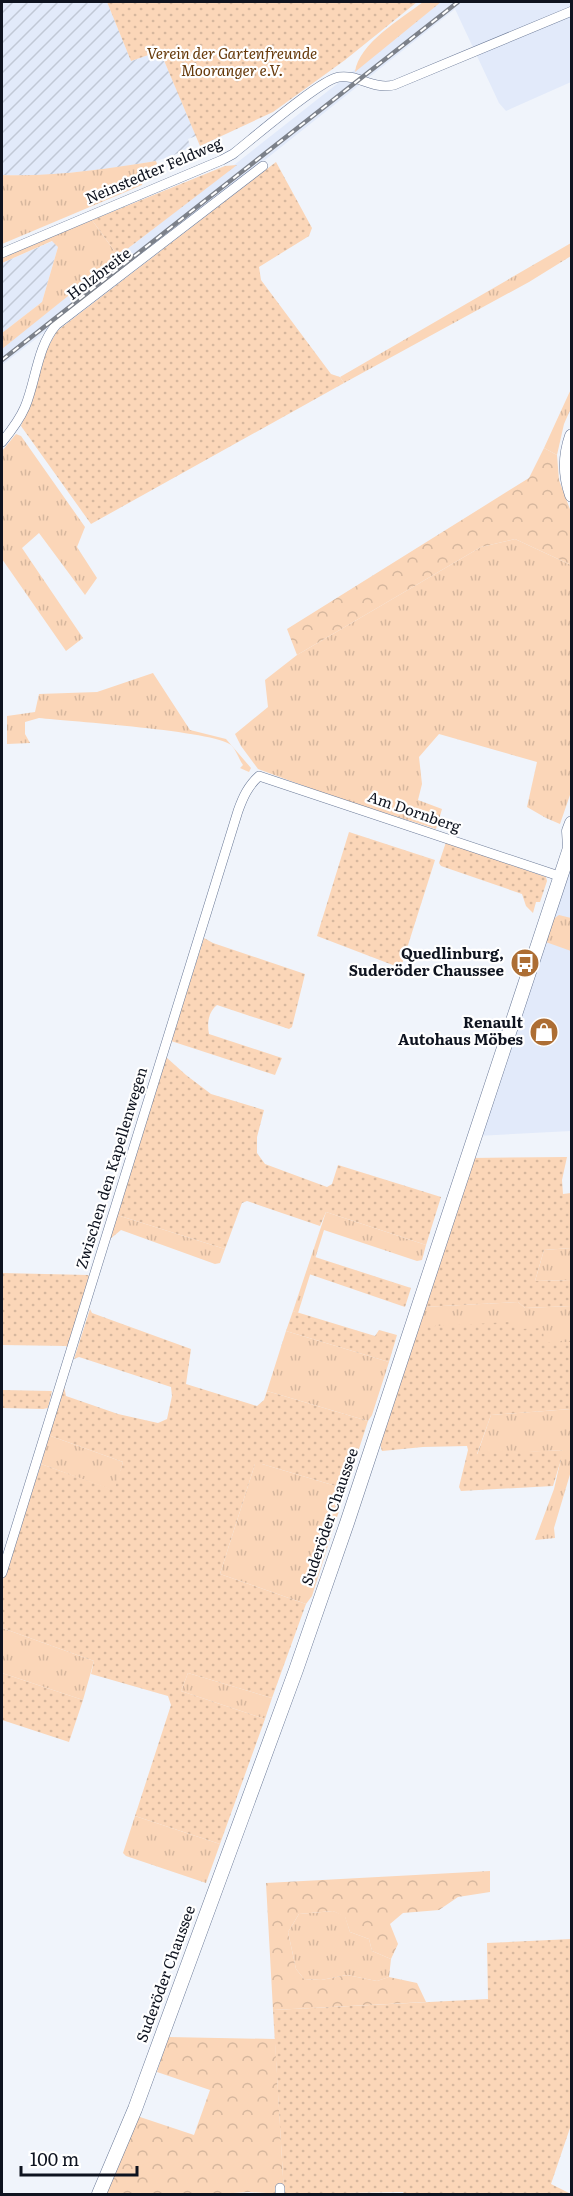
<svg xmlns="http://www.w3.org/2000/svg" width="573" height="2196" font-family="Literata,serif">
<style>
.built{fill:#e2eafa}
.industrial{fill:url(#industrial-furrows)}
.grass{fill:url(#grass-tufts)}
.forest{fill:url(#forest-crowns)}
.park{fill:url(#park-dots)}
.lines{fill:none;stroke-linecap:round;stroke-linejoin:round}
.street-casing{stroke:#697896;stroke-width:10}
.secondary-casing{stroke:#697896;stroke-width:15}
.street{stroke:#fff;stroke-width:9}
.secondary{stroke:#fff;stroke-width:14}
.rail-casing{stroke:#7c818a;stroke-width:4.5}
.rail{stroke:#fff;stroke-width:2;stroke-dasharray:7;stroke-linecap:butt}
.labels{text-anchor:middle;stroke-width:4.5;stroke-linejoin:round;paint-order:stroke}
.park-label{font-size:15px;font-style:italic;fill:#66390a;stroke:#fff}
.street-label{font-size:15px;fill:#0e131f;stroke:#fff}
.poi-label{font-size:15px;font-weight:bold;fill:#0e131f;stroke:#fff;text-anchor:end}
</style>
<defs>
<pattern id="industrial-furrows" width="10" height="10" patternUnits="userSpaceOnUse" patternTransform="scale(1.5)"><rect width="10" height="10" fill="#e2eafa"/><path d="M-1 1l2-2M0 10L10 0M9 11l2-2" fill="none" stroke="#c1c8d6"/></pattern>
<pattern id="grass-tufts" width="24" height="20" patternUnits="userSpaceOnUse" patternTransform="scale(1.5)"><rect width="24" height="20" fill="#fbd6b8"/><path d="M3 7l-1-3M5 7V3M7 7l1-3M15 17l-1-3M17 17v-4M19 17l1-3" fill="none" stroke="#d6b79e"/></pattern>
<pattern id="forest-crowns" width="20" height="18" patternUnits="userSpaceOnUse" patternTransform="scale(1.5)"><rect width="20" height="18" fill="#fbd6b8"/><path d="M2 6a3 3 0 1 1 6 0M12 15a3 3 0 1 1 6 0" fill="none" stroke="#d6b79e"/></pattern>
<pattern id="park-dots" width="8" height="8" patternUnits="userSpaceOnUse" patternTransform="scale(1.5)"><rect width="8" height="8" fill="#fbd6b8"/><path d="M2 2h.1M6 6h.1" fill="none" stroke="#d6b79e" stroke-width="1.8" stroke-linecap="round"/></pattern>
</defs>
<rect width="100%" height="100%" fill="#f0f4fb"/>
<!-- built -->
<path class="built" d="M 441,2 L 571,2 L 571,82 L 506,111 L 499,103 L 455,9 L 203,209 L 2,365 L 2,349 L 12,340 Z
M 571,872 L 571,1131 L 477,1136 L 484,1130 L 565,875 Z"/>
<!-- industrial -->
<path class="industrial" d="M 2,2 L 107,2 L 131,61 L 160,51 L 196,136 L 188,139 L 190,147 L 172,156 L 156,161 L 108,169 L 38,176 L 2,175 Z
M 53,241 L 58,247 L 42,302 L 2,333 L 2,263 Z"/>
<!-- grass -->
<path class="grass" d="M 423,2 L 441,2 L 355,72 C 359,43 401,19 423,2 Z
M 156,161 L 157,164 L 144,170 L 142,185 L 2,244 L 2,175 C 54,177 105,169 156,161 Z
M 92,220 L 118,256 L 2,349 L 2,333 L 42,302 L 58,247 L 52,241 L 2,263 L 2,258 Z
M 571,243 L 571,256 L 529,282 L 344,383 L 340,377 Z
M 571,389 L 571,408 L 564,424 L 557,455 L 544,448 Z
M 16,434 L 21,436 L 85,527 L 77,547 L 97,578 L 85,595 L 39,533 L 22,548 L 83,638 L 66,651 L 2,559 L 2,451 Z
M 515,539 L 571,565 L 571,792 L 560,824 L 546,818 L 527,807 L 537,762 L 439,734 L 419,757 L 422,784 L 418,800 L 442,809 L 436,829 L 334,797 L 258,769 L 241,746 L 235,734 L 268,707 L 265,680 L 297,655 L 481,547 Z
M 153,673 L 190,730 L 226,739 L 251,768 L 249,772 L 240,768 L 243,765 C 239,759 236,750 231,745 C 216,731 68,721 39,718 L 25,722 L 25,734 L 30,743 L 7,744 L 7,716 L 35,712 L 39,694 L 97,692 Z
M 559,915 L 571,918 L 571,951 L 543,941 L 552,920 Z
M 326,1212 L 426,1245 L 422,1260 L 417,1261 L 324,1230 L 298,1313 L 293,1311 Z
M 117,1215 L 225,1249 L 220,1263 L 215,1264 L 121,1230 L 110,1239 Z
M 571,1248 L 571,1280 L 535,1281 L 544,1250 Z
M 518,1302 L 525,1308 L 571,1306 L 571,1342 L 544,1342 L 521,1329 L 418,1327 L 423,1307 Z
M 286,1331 L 389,1362 L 372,1415 L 368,1421 L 267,1391 Z
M 571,1409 L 571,1471 L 554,1528 L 555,1538 L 535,1540 L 554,1489 L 563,1450 L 477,1455 L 491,1415 Z
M 48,1435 L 123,1462 L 115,1491 L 41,1464 Z
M 255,1464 L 262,1464 L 346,1489 L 312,1596 L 306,1604 L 220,1574 Z
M 2,1628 L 94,1661 L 83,1700 L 2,1673 Z
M 188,1673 L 272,1698 L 265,1719 L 181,1691 Z
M 135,1816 L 220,1844 L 206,1883 L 126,1856 L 123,1853 Z
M 333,1911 L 345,1916 L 350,1932 L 369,1939 L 372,1951 L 391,1959 L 389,1977 L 377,1981 L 347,1975 L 321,1980 L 304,1979 L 296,1969 L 288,1932 L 299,1914 Z"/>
<!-- forest -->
<path class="forest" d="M 544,448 L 557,455 L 559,480 L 571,512 L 571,565 L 515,539 L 481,547 L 297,655 L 287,629 L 529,478 Z
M 490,1871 L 490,1892 L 458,1897 L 439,1910 L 403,1913 L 390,1924 L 398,1944 L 391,1959 L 372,1951 L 369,1939 L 350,1932 L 345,1917 L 333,1911 L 299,1914 L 288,1932 L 296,1969 L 304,1979 L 321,1980 L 347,1975 L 377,1981 L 389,1977 L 417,1983 L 426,2002 L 273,2010 L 266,1883 Z
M 168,2037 L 275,2039 L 284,2194 L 249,2192 L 217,2194 L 106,2194 L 137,2116 L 194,2135 L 210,2090 L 157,2072 Z"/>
<!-- park -->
<path class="park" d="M 107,2 L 417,2 L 345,60 L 273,112 L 200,146 L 160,51 L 131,61 Z
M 276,162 L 312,228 L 309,236 L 259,267 L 261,280 L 331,374 L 340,377 L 344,383 L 91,524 L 21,426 L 47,349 L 57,331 Z
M 237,165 L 118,256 L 92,220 L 225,166 Z
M 349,832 L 435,860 L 402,964 L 398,967 L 317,936 Z
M 446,842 L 546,877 L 547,881 L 540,902 L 536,902 L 533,913 L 526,906 L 522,894 L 441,866 L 439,863 Z
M 204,938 L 213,943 L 305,974 L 292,1027 L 289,1029 L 217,1005 C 208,1012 207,1024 209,1034 L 282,1058 L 275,1075 L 171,1041 Z
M 166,1057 L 186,1075 L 211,1094 L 264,1110 L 257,1137 L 257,1153 L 265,1164 L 327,1187 L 332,1184 L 338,1165 L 441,1197 L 426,1245 L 326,1212 L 320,1226 L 247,1201 L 242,1203 L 225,1249 L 117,1215 Z
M 567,1157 L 562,1180 L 563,1194 L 571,1193 L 571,1248 L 544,1250 L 535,1281 L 571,1280 L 571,1306 L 525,1308 L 518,1302 L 423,1307 L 471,1158 Z
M 315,1257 L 411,1288 L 405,1307 L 309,1274 Z
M 2,1273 L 88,1275 L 90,1278 L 69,1350 L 66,1346 L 2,1345 Z
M 90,1309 L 92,1313 L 191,1349 L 186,1384 L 257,1406 L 264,1400 L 267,1391 L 368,1421 L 346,1489 L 262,1464 L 255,1464 L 220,1574 L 306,1604 L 272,1698 L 188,1673 L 181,1691 L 265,1719 L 220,1844 L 135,1816 L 171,1705 L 168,1696 L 91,1674 L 94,1661 L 2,1628 L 2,1582 L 41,1464 L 114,1490 L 123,1462 L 48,1435 L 64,1386 L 66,1396 L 118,1414 L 158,1423 L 167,1419 L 172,1396 L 171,1387 L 79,1357 L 74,1359 Z
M 293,1311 L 375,1336 L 379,1330 L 397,1335 L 389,1362 L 286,1331 Z
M 511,1322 L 521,1329 L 543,1328 L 544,1342 L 571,1342 L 571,1409 L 491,1415 L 477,1454 L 564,1450 L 553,1486 L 461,1491 L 459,1487 L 468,1450 L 467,1446 L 423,1447 L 382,1451 L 379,1441 L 418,1327 Z
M 2,1390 L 52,1391 L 48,1408 L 43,1409 L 2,1408 Z
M 2,1673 L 83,1700 L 69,1742 L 2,1720 Z
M 571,1939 L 571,2125 L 551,2184 L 571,2194 L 404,2194 L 403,2192 L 284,2194 L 273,2010 L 488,1999 L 487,1943 Z"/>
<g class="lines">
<!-- street casing -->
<g class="street-casing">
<path id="street" d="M 2,253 L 222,160 L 233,154 C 251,140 321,79 339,77 C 358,74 373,90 394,85 L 572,11
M 2,442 C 11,431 19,421 25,407 C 36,381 37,347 56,325 L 263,166
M 2,1573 L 238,811 C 243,797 248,786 259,776 L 559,876
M 280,2188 L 280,2194"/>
</g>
<!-- secondary casing -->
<g class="secondary-casing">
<path id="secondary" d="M 572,436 C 565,456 565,475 572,495
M 570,847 L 569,831 L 572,823
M 99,2194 L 135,2109 L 296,1670 L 347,1523 L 572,842"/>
</g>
<!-- street -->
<use href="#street" class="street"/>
<!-- secondary -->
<use href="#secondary" class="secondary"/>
<!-- rail casing -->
<g class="rail-casing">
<path id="rail" d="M 2,360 L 458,2"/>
</g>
<!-- rail -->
<use href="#rail" class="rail"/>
</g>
<!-- icons -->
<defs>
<g id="bus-disc" transform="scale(1.5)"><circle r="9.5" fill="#ad6e34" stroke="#fff"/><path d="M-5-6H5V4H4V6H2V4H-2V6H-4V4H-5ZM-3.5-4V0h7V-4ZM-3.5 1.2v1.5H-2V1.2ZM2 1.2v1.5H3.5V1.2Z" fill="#fff"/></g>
<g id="shop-disc" transform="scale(1.5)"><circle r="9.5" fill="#ad6e34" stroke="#fff"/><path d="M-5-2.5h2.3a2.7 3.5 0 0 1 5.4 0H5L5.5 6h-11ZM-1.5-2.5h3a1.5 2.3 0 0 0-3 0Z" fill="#fff"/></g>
</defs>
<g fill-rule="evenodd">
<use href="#bus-disc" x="525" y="963"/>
<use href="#shop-disc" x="544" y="1032"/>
</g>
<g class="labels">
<!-- park labels -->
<g class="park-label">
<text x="232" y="59">Verein der Gartenfreunde<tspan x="232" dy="17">Mooranger e.V.</tspan></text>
</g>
<!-- street labels -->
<g class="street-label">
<text transform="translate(154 171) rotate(-23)" y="5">Neinstedter Feldweg</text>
<text transform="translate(99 274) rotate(-37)" y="5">Holzbreite</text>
<text transform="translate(414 812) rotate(19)" y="5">Am Dornberg</text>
<text transform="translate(112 1168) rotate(-73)" y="5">Zwischen den Kapellenwegen</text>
<text transform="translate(330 1517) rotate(-71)" y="5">Suderöder Chaussee</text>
<text transform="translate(166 1974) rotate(-70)" y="5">Suderöder Chaussee</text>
</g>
<!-- poi labels -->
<g class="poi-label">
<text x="504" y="959">Quedlinburg,<tspan x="504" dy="17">Suderöder Chaussee</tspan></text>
<text x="523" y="1028">Renault<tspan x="523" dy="17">Autohaus Möbes</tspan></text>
</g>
</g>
<!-- border -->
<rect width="573" height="2196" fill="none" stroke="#0e131f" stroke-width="6"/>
<!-- scale -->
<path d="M21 2166v9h116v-9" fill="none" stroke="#0e131f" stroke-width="3"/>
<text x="30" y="2166" font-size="18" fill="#0e131f" stroke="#ffffff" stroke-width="4.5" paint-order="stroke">100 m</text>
</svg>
